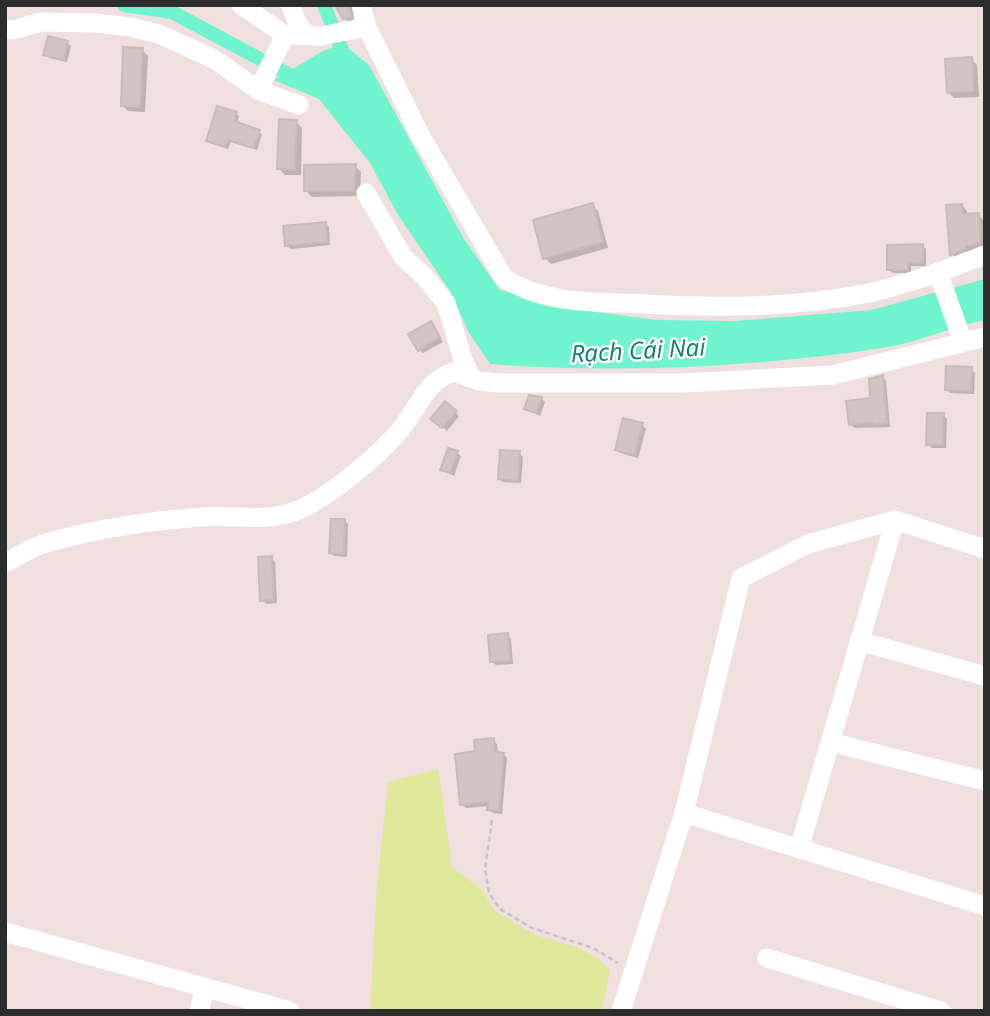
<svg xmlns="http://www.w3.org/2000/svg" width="990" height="1016" font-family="'Open Sans',sans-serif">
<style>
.green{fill:#dfe79a}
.water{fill:#6ff4ce}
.shadow{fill:#0003}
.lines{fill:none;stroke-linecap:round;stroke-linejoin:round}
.canal{stroke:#6ff4ce;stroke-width:14}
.building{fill:#d1c4c3;stroke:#cabab8;stroke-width:2}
.path{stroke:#c4c4c4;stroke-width:2.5;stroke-dasharray:5 3.5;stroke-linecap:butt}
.minor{stroke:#fff;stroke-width:19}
.labels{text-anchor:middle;stroke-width:5;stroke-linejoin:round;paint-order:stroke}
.water-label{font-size:24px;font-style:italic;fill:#0a8068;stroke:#fff}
</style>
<rect width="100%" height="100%" fill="#efdfdf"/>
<!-- green -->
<path class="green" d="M 438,769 L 452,867 L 482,890 L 495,911 L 535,935 L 576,947 L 598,958 L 610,969 L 602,1011 L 370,1010 L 377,886 L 388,782 Z"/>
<!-- water -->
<path class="water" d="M 343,44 L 369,65 L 464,239 L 500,290 L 565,308 L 657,320 L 735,321 L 871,310 L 985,279 L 985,320 C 950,327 917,343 882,348 C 757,367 616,374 490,364 L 469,333 L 450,291 L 398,215 L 370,163 L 319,99 L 274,80 L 323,51 Z"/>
<!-- shadow -->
<path class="shadow" d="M 337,5 L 353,5 L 354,21 L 348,22 Z
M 67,43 L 71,46 L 67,62 L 49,58 L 45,54 Z
M 142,50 L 148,56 L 145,112 L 128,111 L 122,105 Z
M 971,59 L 977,65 L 979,97 L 954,98 L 948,92 Z
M 236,113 L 239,116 L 237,123 L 262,134 L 257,150 L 231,142 L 228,149 L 208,141 Z
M 296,122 L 302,128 L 301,175 L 285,175 L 279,169 Z
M 355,166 L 361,172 L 360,196 L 312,197 L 306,191 Z
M 592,205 L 598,211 L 608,248 L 551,264 L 545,258 Z
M 962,205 L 967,211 L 968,215 L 978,214 L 983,220 L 985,249 L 957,259 L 952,254 Z
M 325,224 L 329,227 L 330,245 L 291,249 L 287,246 Z
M 922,246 L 926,249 L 926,266 L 911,266 L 911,273 L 893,273 L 889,270 Z
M 431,323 L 443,342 L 423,353 L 419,350 Z
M 971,369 L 975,373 L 974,394 L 950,393 L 946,389 Z
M 883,377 L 886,381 L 890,427 L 855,428 L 851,425 L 872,400 Z
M 541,398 L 545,402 L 540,416 L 526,409 Z
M 455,412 L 459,416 L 447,431 L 436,422 Z
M 943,415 L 947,419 L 946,448 L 932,448 L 928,444 Z
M 642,425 L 646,429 L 638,458 L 620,453 L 616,450 Z
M 457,453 L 461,456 L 454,476 L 442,469 Z
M 519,453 L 523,457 L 521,483 L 503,482 L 500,479 Z
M 344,521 L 348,524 L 347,557 L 334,556 L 331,553 Z
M 271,558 L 275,562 L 277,603 L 266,604 L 262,600 Z
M 508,635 L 511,639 L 513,664 L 496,665 L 492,662 Z
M 493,740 L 497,744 L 498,754 L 503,754 L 507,758 L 502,814 L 493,813 L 489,809 L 489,806 L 466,808 L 462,805 L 477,753 Z"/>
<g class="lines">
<!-- canal -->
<path class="canal" d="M 124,5 L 172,12 L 301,81
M 324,5 L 347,63"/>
</g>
<!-- building -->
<path class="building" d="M 335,5 L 349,5 L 352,18 L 343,19 Z
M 48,36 L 68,41 L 64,60 L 43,55 Z
M 123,47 L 143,48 L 140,107 L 121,106 Z
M 972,57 L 974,91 L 947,93 L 945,59 Z
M 217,106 L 237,112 L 234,121 L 260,130 L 254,148 L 228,140 L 225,147 L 206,141 Z
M 279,119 L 297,120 L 295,170 L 277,169 Z
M 356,164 L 354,191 L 304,191 L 304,165 Z
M 593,203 L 603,242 L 543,259 L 533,220 Z
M 962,204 L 963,214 L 979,213 L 981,243 L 966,246 L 966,249 L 950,255 L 946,205 Z
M 326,222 L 328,242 L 285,246 L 283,226 Z
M 923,244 L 923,263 L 908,263 L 908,270 L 887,270 L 887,245 Z
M 431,321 L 440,337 L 418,351 L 408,334 Z
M 946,366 L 972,367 L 971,391 L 945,390 Z
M 883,375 L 887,423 L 873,425 L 872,422 L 849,425 L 846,401 L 870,398 L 869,379 Z
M 529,395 L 542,397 L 536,413 L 524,409 Z
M 445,401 L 457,411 L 442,428 L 430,419 Z
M 927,413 L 944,413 L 943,445 L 926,445 Z
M 623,418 L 643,423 L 635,455 L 615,450 Z
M 448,448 L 458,451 L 450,473 L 440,470 Z
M 500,450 L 520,451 L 518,481 L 498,479 Z
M 331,519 L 345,519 L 344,554 L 329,553 Z
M 272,556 L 274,600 L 260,601 L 258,557 Z
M 508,633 L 510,661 L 490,662 L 488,635 Z
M 494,738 L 495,752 L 504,753 L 499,811 L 487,810 L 488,802 L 460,805 L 455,754 L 475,751 L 474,740 Z"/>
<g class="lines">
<!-- path -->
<path class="path" d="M 492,820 L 485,869 L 489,893 L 500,909 L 532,928 L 593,948 L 618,963"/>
<!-- minor -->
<path class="minor" d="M 241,5 L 285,35
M 291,5 C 295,18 299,33 313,36
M 361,5 L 367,27 L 420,135 L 504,278 C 545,305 597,302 644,304 C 718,308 795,308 868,293 C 907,285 947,269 985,255
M 5,29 L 13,30 L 41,22 L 96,23 L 130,27 L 159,34 L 214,59 L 258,90 L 299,105
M 258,90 L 285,35 L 321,36 L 367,27
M 366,193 L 403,257 L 424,276 L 446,303 L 463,360 L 471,377
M 938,272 L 963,342
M 5,563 C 17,557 30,548 43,544 C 93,529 149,521 201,517 C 237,514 266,524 301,509 C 332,495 383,452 404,425 C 419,405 428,379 454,372 L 480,381 L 498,383 L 684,383 L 833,375 L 985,337
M 859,641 L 985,676
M 830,742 L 985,781
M 684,813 L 985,906
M 799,849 L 895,520
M 5,932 L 290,1011
M 767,958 L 941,1011
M 199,1011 L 205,987
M 621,1011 L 684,813 L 741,578 L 808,544 L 895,520 L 985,549"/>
</g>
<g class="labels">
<!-- water labels -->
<g class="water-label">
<text transform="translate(638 351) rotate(-3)" y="8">Rạch Cái Nai</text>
</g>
</g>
<!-- border -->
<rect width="990" height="1016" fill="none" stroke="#2d2d2d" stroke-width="14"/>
</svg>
